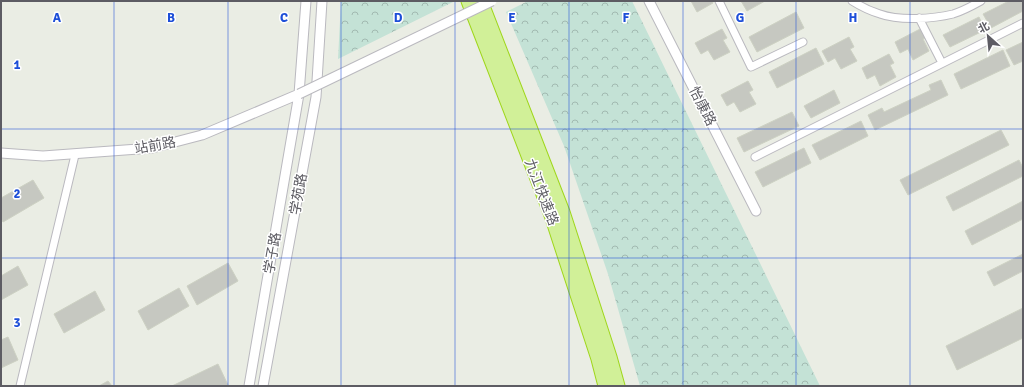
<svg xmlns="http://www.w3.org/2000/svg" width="1024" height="387" font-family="Signika,'Noto Sans SC',sans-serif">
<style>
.park{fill:url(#park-crowns)}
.building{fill:#c6c8c1;stroke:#cdd1c3}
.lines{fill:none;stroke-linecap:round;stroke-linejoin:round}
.minor-casing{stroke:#bab9bf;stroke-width:9}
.tertiary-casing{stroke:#bab9bf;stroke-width:11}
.motorway-casing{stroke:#9fd61b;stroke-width:15}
.minor{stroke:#fff;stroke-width:7}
.tertiary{stroke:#fff;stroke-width:9}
.motorway{stroke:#d1f098;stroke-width:13}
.tertiary-bridge-casing{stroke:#bab9bf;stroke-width:11;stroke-linecap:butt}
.tertiary-bridge{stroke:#fff;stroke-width:9}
.grid{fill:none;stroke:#1d4ed8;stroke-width:1;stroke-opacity:0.55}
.labels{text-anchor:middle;stroke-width:3;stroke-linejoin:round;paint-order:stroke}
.street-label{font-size:14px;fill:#5d5c63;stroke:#fff}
.grid-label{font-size:13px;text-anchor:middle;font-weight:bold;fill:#1d4ed8;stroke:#fff;stroke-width:3;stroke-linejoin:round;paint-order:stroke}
</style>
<defs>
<pattern id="park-crowns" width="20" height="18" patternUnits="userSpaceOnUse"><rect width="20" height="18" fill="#c4e2d6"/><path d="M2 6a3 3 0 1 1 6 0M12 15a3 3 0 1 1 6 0" fill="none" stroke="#a2bab1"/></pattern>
</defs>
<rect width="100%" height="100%" fill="#eaede4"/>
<!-- park -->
<path class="park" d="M 341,1 L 453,1 L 453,2 L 338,59 Z
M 528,1 L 632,1 L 820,386 L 640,386 L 608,274 L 564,146 L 506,12 Z"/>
<!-- building -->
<path class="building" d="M 691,1 L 712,1 L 713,3 L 697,12 Z
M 741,1 L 765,1 L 747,11 Z
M 1009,1 L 1023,1 L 1023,11 L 991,28 L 983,14 Z
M 796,12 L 804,28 L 757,52 L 749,37 Z
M 979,17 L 985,30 L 950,47 L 943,35 Z
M 922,28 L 927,37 L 923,39 L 929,51 L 913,60 L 908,49 L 900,53 L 895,42 Z
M 722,29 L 727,38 L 723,40 L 730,52 L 714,60 L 708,50 L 701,54 L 695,43 Z
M 849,37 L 854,47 L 850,49 L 857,61 L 841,69 L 835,58 L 828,62 L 822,51 Z
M 1023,42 L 1023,61 L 1014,65 L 1006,50 Z
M 816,48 L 824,64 L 777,88 L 769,72 Z
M 1003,50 L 1010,66 L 961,89 L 954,74 Z
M 889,54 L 894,63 L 890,65 L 896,77 L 880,86 L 875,75 L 867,79 L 862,68 Z
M 941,80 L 948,95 L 875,130 L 868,115 L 882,108 L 884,112 L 931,90 L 929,85 Z
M 748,81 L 753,90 L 749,92 L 756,104 L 740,112 L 734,102 L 727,106 L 721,95 Z
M 834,90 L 840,103 L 811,118 L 804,106 Z
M 792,112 L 799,126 L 744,152 L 737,138 Z
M 861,121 L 868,136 L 820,160 L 812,145 Z
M 1001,130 L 1009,145 L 908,195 L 900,180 Z
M 804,148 L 811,163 L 763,187 L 755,172 Z
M 1019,160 L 1023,168 L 1023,176 L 953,211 L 946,197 Z
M 33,180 L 44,198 L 3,222 L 1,218 L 1,198 Z
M 1023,201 L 1023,219 L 972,245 L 965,231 Z
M 1023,254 L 1023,271 L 994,286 L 987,272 Z
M 228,263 L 238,281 L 197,305 L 187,286 Z
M 18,266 L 28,285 L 1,300 L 1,276 Z
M 179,288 L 189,306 L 148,330 L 138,311 Z
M 95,291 L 105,310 L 64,333 L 54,314 Z
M 1023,308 L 1023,338 L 957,370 L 946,346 Z
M 8,337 L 18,360 L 1,368 L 1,340 Z
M 218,364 L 228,385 L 225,386 L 172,386 Z
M 108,381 L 112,386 L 99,386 Z"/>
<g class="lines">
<!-- minor casing -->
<g class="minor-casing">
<path id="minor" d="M 719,1 L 751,67 L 803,42
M 852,1 C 860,6 870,11 880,14 C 899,21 933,19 953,14 C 963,11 972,6 981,1
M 919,18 L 942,63
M 755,157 L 1023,23
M 20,386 L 75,155"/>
</g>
<!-- tertiary casing -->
<g class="tertiary-casing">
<path id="tertiary" d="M 649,1 L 756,211
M 1,153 L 43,156 L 152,148 L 202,135 L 299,94
M 249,386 L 299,94 L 306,1
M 263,386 L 316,97 L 322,1"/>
</g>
<!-- motorway casing -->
<g class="motorway-casing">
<path id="motorway" d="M 468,1 L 551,215 L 598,359 L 605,386
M 481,1 L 563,212 L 610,357 L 618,386"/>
</g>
<!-- minor -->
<use href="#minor" class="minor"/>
<!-- tertiary -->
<use href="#tertiary" class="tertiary"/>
<!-- motorway -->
<use href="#motorway" class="motorway"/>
<!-- tertiary-bridge casing -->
<g class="tertiary-bridge-casing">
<path id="tertiary-bridge" d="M 299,94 L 492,1"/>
</g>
<!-- tertiary-bridge -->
<use href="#tertiary-bridge" class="tertiary-bridge"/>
</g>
<!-- grid -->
<path class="grid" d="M 114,1 L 114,386M 228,1 L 228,386M 341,1 L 341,386M 455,1 L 455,386M 569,1 L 569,386M 683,1 L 683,386M 796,1 L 796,386M 910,1 L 910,386M 1,129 L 1023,129M 1,258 L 1023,258"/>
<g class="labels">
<!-- street labels -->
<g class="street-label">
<text transform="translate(703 106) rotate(63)" y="5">怡康路</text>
<text transform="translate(155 145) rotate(-10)" y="5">站前路</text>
<text transform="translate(542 192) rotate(69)" y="5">九江快速路</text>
<text transform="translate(298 194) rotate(-80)" y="5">学苑路</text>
<text transform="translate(272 253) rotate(-80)" y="5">学子路</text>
</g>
</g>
<g class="grid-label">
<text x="57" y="22">A</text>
<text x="171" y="22">B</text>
<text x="284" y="22">C</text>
<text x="398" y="22">D</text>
<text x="512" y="22">E</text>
<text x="626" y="22">F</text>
<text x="740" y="22">G</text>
<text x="853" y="22">H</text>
<text x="17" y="69">1</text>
<text x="17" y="198">2</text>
<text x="17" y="327">3</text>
</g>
<!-- border -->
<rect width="1024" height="387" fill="none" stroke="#5d5c63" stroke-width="4"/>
<!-- north arrow -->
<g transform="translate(988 36) rotate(333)" stroke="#ffffff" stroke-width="3" paint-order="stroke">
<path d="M0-3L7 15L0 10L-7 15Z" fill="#5d5c63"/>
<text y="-6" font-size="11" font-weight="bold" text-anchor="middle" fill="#5d5c63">北</text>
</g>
</svg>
